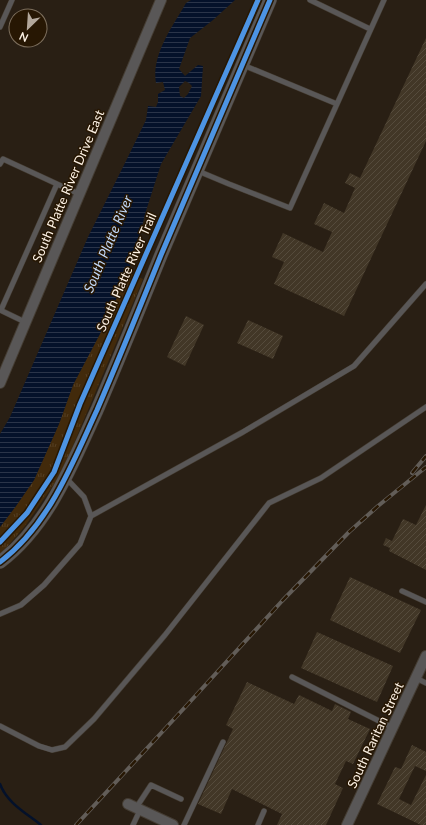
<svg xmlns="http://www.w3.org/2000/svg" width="426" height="825" font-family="Lato,sans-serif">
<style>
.grass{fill:url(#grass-tufts)}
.water{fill:url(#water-rules);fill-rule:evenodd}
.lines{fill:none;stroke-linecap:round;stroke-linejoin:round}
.stream{stroke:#04112a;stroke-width:2.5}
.building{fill:url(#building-hatch)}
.service-casing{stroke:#453d33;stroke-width:6}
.minor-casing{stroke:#453d33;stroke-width:12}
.tertiary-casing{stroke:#453d33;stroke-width:14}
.service{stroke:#595757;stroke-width:5}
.minor{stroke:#595757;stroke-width:10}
.tertiary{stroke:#595757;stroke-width:13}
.rail-casing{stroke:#625d58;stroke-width:4}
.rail{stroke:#271703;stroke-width:2.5;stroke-dasharray:8;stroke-linecap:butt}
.cycleway-casing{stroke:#271703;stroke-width:8}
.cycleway{stroke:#4d94e3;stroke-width:5}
.labels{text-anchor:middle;stroke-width:3;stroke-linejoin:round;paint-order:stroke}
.street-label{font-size:13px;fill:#fdf2e5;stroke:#271703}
.water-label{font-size:14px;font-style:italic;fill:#c0d8f9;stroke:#271703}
</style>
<defs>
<pattern id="grass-tufts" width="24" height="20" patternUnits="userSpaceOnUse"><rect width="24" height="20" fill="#422a0b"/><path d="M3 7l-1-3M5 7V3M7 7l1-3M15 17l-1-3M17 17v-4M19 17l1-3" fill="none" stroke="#553f23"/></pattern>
<pattern id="water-rules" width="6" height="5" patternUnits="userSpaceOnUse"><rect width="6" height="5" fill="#04112a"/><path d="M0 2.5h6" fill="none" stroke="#2a3449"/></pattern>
<pattern id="building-hatch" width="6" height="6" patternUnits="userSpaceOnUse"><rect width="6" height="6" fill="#423727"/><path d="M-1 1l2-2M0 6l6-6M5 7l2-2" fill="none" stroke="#554b3c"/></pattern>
</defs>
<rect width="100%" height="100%" fill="#291f14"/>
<!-- grass -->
<path class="grass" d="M 127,272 L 143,279 L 61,474 L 25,526 L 0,555 L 0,527 L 16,506 L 34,480 L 59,424 L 73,385 L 119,293 Z"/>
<!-- water -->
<path class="water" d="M 191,0 L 235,0 L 213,20 L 190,38 L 179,69 L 185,76 L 198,65 L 203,66 L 201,96 L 161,164 L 145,214 L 137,248 L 119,293 L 100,334 L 73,385 L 59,424 L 34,480 L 16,506 L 0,527 L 0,434 L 10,417 L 88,237 L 125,163 L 146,120 L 148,106 L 156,107 L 158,102 L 158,94 L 165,90 L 163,82 L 156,83 C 151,55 173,26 186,3 ZM 185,81 L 189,83 L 192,86 L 188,94 L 184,98 L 180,96 L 179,87 Z"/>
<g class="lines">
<!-- stream -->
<path class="stream" d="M 0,784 C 7,803 26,813 41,825"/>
</g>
<!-- building -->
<path class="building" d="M 426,38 L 426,141 L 344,316 L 274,284 L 284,262 L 272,257 L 283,233 L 323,252 L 332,232 L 314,224 L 324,203 L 344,213 L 355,188 L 345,183 L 350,173 L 360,178 Z
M 186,316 L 204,325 L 185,366 L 167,357 Z
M 248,320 L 283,336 L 273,359 L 237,343 Z
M 426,505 L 426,570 L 389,551 L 390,548 L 383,545 L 386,538 L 392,541 L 403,519 L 416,525 Z
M 350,577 L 421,610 L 400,653 L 330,620 Z
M 317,632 L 393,666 L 377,702 L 301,668 Z
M 247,682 L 294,704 L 299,695 L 332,711 L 335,704 L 351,712 L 348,719 L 370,729 L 353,764 L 346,761 L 335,784 L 343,788 L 326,825 L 277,825 L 282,814 L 232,789 L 221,814 L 198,804 L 233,729 L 226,725 Z
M 412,745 L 426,752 L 426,771 L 415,766 L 399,799 L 411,805 L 426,775 L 426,825 L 421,825 L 377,804 L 395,767 L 401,769 Z"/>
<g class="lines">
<!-- service casing -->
<g class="service-casing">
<path id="service" d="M 310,0 L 370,29
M 0,27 L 12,0
M 337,104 L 384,0
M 0,164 L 3,159 L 57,184
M 198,171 L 229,184 L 290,208 L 337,104 L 243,65
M 0,310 L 25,322
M 1,310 L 57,184 L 79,194
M 91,516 L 243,432 L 354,366 L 426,284
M 402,591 L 426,602
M 0,614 L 21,605 L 44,585 L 80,544 L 91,516 L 84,497 L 66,478
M 292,677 L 393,728
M 416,678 L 426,683
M 0,726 L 39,746 L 52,750 L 65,747 L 94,719 L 165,635 L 269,503 L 321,478 L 426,407
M 136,808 L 151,785 L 181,799
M 133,825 L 140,810
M 184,825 L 223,742
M 258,825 L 264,811"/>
</g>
<!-- minor casing -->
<g class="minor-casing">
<path id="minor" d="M 0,383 L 161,0
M 128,804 L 173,825
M 347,825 L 426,656"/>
</g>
<!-- tertiary casing -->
<g class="tertiary-casing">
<path id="tertiary" d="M 0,562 C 49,525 72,464 97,410 C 119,359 140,307 161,255 C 197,170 234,85 270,0"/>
</g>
<!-- service -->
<use href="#service" class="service"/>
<!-- minor -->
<use href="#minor" class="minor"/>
<!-- tertiary -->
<use href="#tertiary" class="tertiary"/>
<!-- rail casing -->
<g class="rail-casing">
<path id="rail" d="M 412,473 L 426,456
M 76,825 L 188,704 L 282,601 L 349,532 L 378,506 L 426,467"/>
</g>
<!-- rail -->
<use href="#rail" class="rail"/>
<!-- cycleway casing -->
<g class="cycleway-casing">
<path id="cycleway" d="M 0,542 L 27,513 L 54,472 L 80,404 L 258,0
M 0,562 C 49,525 72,464 97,410 C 119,359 140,307 161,255 C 197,170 234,85 270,0"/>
</g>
<!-- cycleway -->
<use href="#cycleway" class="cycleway"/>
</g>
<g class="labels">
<!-- street labels -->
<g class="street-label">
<text transform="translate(68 186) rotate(-67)" y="5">South Platte River Drive East</text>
<text transform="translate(126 272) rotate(-66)" y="5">South Platte River Trail</text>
<text transform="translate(375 735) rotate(-65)" y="5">South Raritan Street</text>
</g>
<!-- water labels -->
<g class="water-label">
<text transform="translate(108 244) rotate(-67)" y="5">South Platte River</text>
</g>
</g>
<!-- north arrow -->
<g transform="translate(28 28) rotate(205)"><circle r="19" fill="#271703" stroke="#7d6f5d"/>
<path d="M0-3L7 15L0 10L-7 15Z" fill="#b3a89c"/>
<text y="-6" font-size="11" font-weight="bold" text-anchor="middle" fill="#fdf2e5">N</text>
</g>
</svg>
